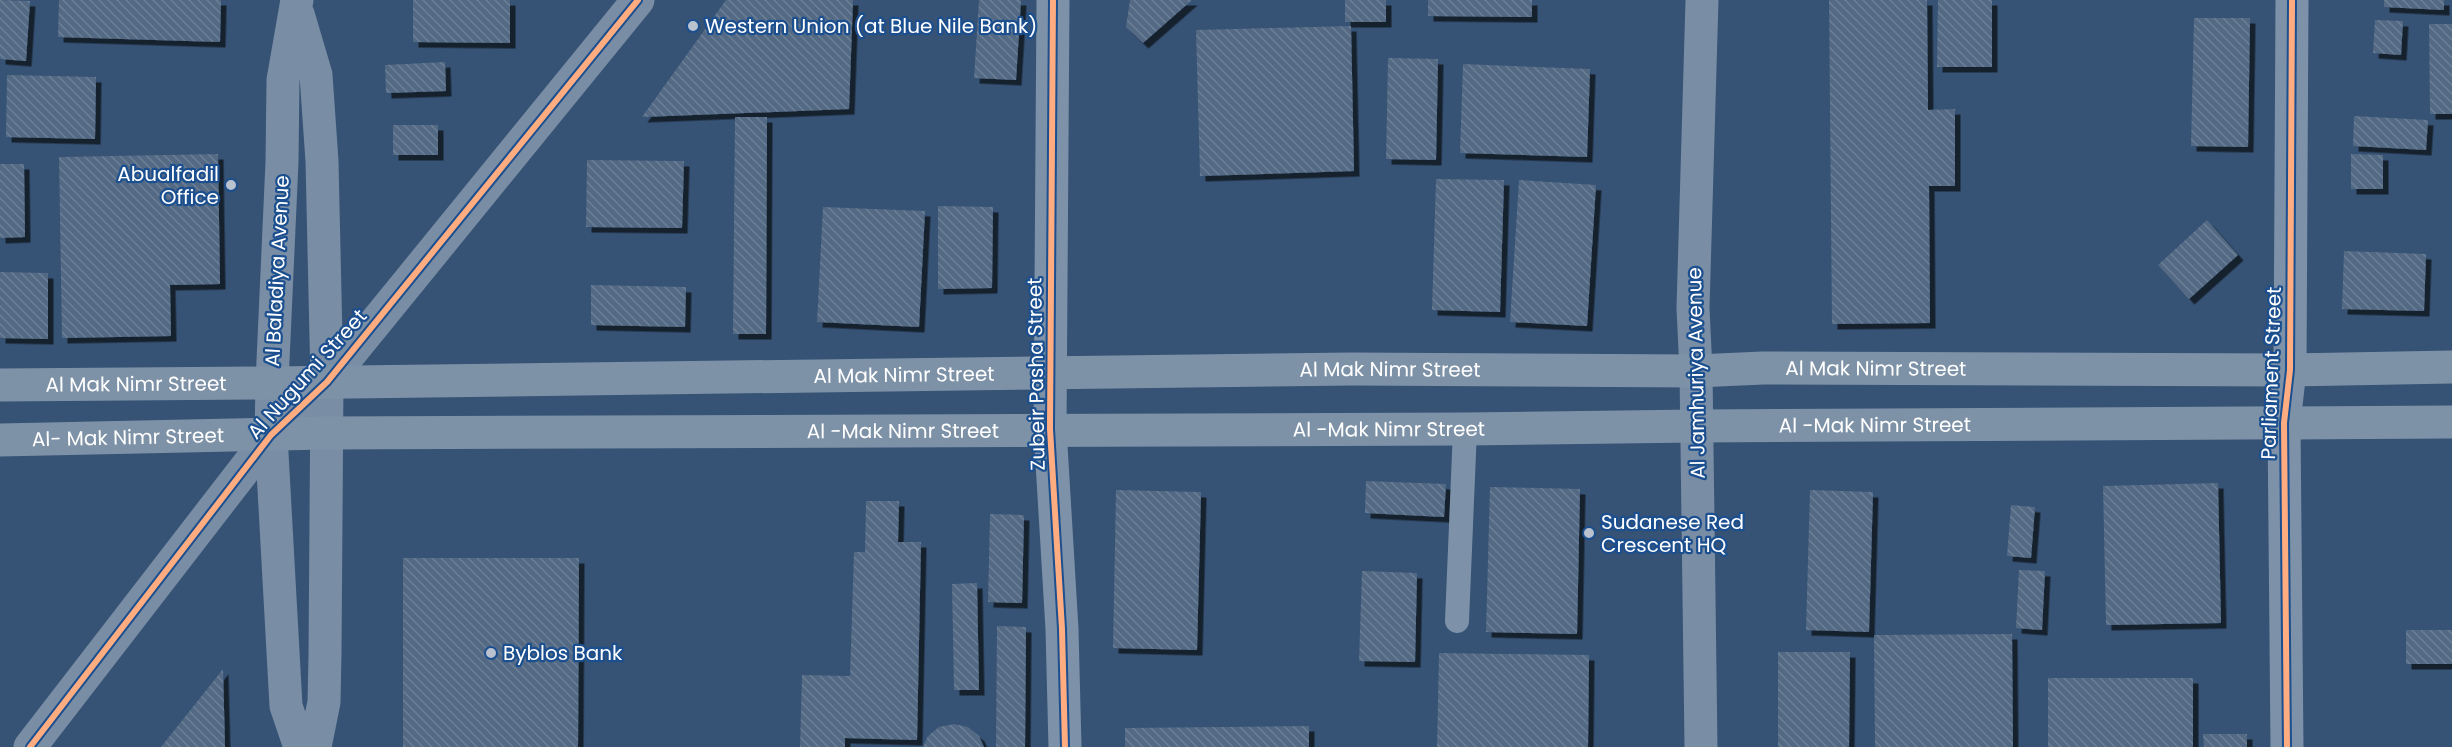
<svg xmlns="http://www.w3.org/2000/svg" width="2452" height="747" font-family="Poppins,sans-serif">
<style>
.building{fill:url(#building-back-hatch);filter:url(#shadow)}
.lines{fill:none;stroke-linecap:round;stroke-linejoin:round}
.lane{stroke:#7d92a8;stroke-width:24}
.street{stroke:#7d92a8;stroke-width:33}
.secondary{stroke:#798da4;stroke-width:33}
.highway{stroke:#7e92a7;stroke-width:33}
.cycleway-casing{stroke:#1b4f8f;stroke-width:10}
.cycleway{stroke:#ffac80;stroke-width:6}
.poi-dot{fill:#b9c2ce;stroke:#1b4f8f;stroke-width:2}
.labels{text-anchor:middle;stroke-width:4.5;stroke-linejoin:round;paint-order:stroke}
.poi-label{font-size:20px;fill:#fff;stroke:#1b4f8f;text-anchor:start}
.street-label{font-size:20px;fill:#fff;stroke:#1b4f8f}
</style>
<defs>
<pattern id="building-back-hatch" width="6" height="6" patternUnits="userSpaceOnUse" patternTransform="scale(1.5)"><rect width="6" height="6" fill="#526984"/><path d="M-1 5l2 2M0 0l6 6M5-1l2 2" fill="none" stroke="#6c8096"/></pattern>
<filter id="shadow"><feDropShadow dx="5.5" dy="5.5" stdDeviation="0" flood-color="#0009"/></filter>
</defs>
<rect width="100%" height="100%" fill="#365274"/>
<!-- building -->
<path class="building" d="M 0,0 L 30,1 L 26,61 L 0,59 Z
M 59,0 L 221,0 L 220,42 L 58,37 Z
M 413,0 L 510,0 L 510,43 L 413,42 Z
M 726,0 L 853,0 L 849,109 L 642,117 Z
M 979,0 L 1021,0 L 1016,80 L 974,78 Z
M 1130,0 L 1192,0 L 1143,43 L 1126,27 Z
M 1345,0 L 1386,0 L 1386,22 L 1345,22 Z
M 1428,0 L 1532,0 L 1532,17 L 1428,16 Z
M 1829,0 L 1927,0 L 1928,110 L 1955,109 L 1955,186 L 1929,186 L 1930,323 L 1832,324 Z
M 1938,0 L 1992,0 L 1992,67 L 1937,67 Z
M 2384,0 L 2444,0 L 2444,10 L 2384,7 Z
M 2194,18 L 2250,18 L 2248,147 L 2191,146 Z
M 2375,20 L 2403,21 L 2401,55 L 2373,53 Z
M 2429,24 L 2452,24 L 2452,114 L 2430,114 Z
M 1351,26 L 1354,171 L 1200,176 L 1196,30 Z
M 1388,58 L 1438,59 L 1436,160 L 1386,159 Z
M 445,62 L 446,91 L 386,93 L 385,65 Z
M 1463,64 L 1590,69 L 1587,157 L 1460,153 Z
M 7,75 L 96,77 L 95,139 L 6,137 Z
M 2354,116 L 2428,120 L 2426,150 L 2353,146 Z
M 735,117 L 767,117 L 766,334 L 733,334 Z
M 393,125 L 438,125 L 438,155 L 393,155 Z
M 218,154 L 220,284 L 170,285 L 171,336 L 62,338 L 59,157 Z
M 2351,154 L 2383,155 L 2383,189 L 2351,189 Z
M 587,160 L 684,161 L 682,228 L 586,227 Z
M 0,164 L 24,164 L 25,237 L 0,238 Z
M 1436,179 L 1504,180 L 1500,312 L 1432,310 Z
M 1519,180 L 1596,185 L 1587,326 L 1510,322 Z
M 938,206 L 993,207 L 992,288 L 938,289 Z
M 823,207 L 925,211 L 919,327 L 817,322 Z
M 2207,220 L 2238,255 L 2189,299 L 2158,265 Z
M 2344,251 L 2426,254 L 2424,311 L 2342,309 Z
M 0,272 L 48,273 L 48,339 L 0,338 Z
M 591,285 L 686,287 L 685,327 L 591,325 Z
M 1366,481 L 1446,484 L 1444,517 L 1365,513 Z
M 2218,483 L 2221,623 L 2106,625 L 2103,486 Z
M 1490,487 L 1580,489 L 1577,634 L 1486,632 Z
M 1116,490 L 1201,492 L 1197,650 L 1113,648 Z
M 1810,490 L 1873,492 L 1869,632 L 1806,630 Z
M 866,501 L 899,501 L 898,542 L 921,542 L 917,740 L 845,738 L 845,747 L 800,747 L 802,675 L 850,676 L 854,552 L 865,552 Z
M 2011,505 L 2035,507 L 2031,558 L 2007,556 Z
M 990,514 L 1024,515 L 1022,603 L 988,602 Z
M 403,558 L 579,558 L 578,747 L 403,747 Z
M 2019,570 L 2045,571 L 2042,630 L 2016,628 Z
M 1362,571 L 1417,573 L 1415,662 L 1359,661 Z
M 977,583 L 979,690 L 954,690 L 952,584 Z
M 997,626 L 1026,627 L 1025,747 L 996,747 Z
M 2406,630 L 2452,630 L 2452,664 L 2406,664 Z
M 2012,634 L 2013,747 L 1875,747 L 1874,635 Z
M 1778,652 L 1850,652 L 1849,747 L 1778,747 Z
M 1439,653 L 1589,655 L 1588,747 L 1437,747 Z
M 223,669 L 225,747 L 161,747 Z
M 2048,678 L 2193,678 L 2193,747 L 2048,747 Z
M 954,724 L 968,727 L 979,736 L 984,747 L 923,747 L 928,736 L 939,727 Z
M 1309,726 L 1309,747 L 1125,747 L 1125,728 Z
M 2203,734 L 2247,734 L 2247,747 L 2204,747 Z"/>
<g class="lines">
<!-- lane -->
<path class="lane" d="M 1457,621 L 1465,429"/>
<!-- street -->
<path class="street" d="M 1053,0 L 1050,429 L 1062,629 L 1065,747
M 2287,747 L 2284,423 L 2290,370 L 2292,0"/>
<!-- secondary -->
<path class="secondary" d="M 297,0 L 283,80 L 282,162 L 272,383 L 271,435 L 286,706 L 300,747
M 298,14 L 316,75 L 322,161 L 327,382 L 325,655 L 324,702 L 315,747
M 30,747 L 271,435 L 327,382 L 638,0
M 1701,747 L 1696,371 L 1693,308 L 1702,0"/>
<!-- highway -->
<g class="highway">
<path id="s1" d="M 0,385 L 272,383 L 1352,369 L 1696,371 L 1763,368 L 2290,370 L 2452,367"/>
<path id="s2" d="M 0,440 L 326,433 L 1465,429 L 1696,426 L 2452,422"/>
</g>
<!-- cycleway casing -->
<g class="cycleway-casing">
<path id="cycleway" d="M 1053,0 L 1050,429 L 1062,629 L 1065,747
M 30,747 L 271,435 L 327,382 L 638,0
M 2287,747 L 2284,423 L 2290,370 L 2292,0"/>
</g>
<!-- cycleway -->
<use href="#cycleway" class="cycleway"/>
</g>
<!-- markers -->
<g class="poi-dot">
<circle cx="693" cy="26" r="6"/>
<circle cx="231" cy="185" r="6"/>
<circle cx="1589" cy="533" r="6"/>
<circle cx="491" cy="653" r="6"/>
</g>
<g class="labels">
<!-- poi labels -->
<g class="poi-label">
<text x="705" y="33">Western Union (at Blue Nile Bank)</text>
<text x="219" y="181" text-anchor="end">Abualfadil<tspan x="219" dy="23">Office</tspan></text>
<text x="1601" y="529">Sudanese Red<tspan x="1601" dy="23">Crescent HQ</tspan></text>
<text x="503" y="660">Byblos Bank</text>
</g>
<!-- street labels -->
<g class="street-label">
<text transform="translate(277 271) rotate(-87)" y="7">Al Baladiya Avenue</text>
<text dy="7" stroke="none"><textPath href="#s1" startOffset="1876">Al Mak Nimr Street</textPath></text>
<text dy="7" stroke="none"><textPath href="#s1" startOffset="1390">Al Mak Nimr Street</textPath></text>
<text transform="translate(1696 373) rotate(-91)" y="7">Al Jamhuriya Avenue</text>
<text transform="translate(2271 373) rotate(-88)" y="7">Parliament Street</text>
<text transform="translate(307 374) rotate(-48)" y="7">Al Nugumi Street</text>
<text transform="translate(1036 374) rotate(-91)" y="7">Zubeir Pasha Street</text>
<text dy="7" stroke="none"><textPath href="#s1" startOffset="904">Al Mak Nimr Street</textPath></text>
<text dy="7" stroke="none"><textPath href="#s1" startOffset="136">Al Mak Nimr Street</textPath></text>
<text dy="7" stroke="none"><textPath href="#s2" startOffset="1875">Al -Mak Nimr Street</textPath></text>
<text dy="7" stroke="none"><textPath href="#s2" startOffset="1389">Al -Mak Nimr Street</textPath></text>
<text dy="7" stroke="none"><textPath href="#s2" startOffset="903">Al -Mak Nimr Street</textPath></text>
<text dy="7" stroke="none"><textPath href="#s2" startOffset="128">Al- Mak Nimr Street</textPath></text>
</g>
</g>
</svg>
